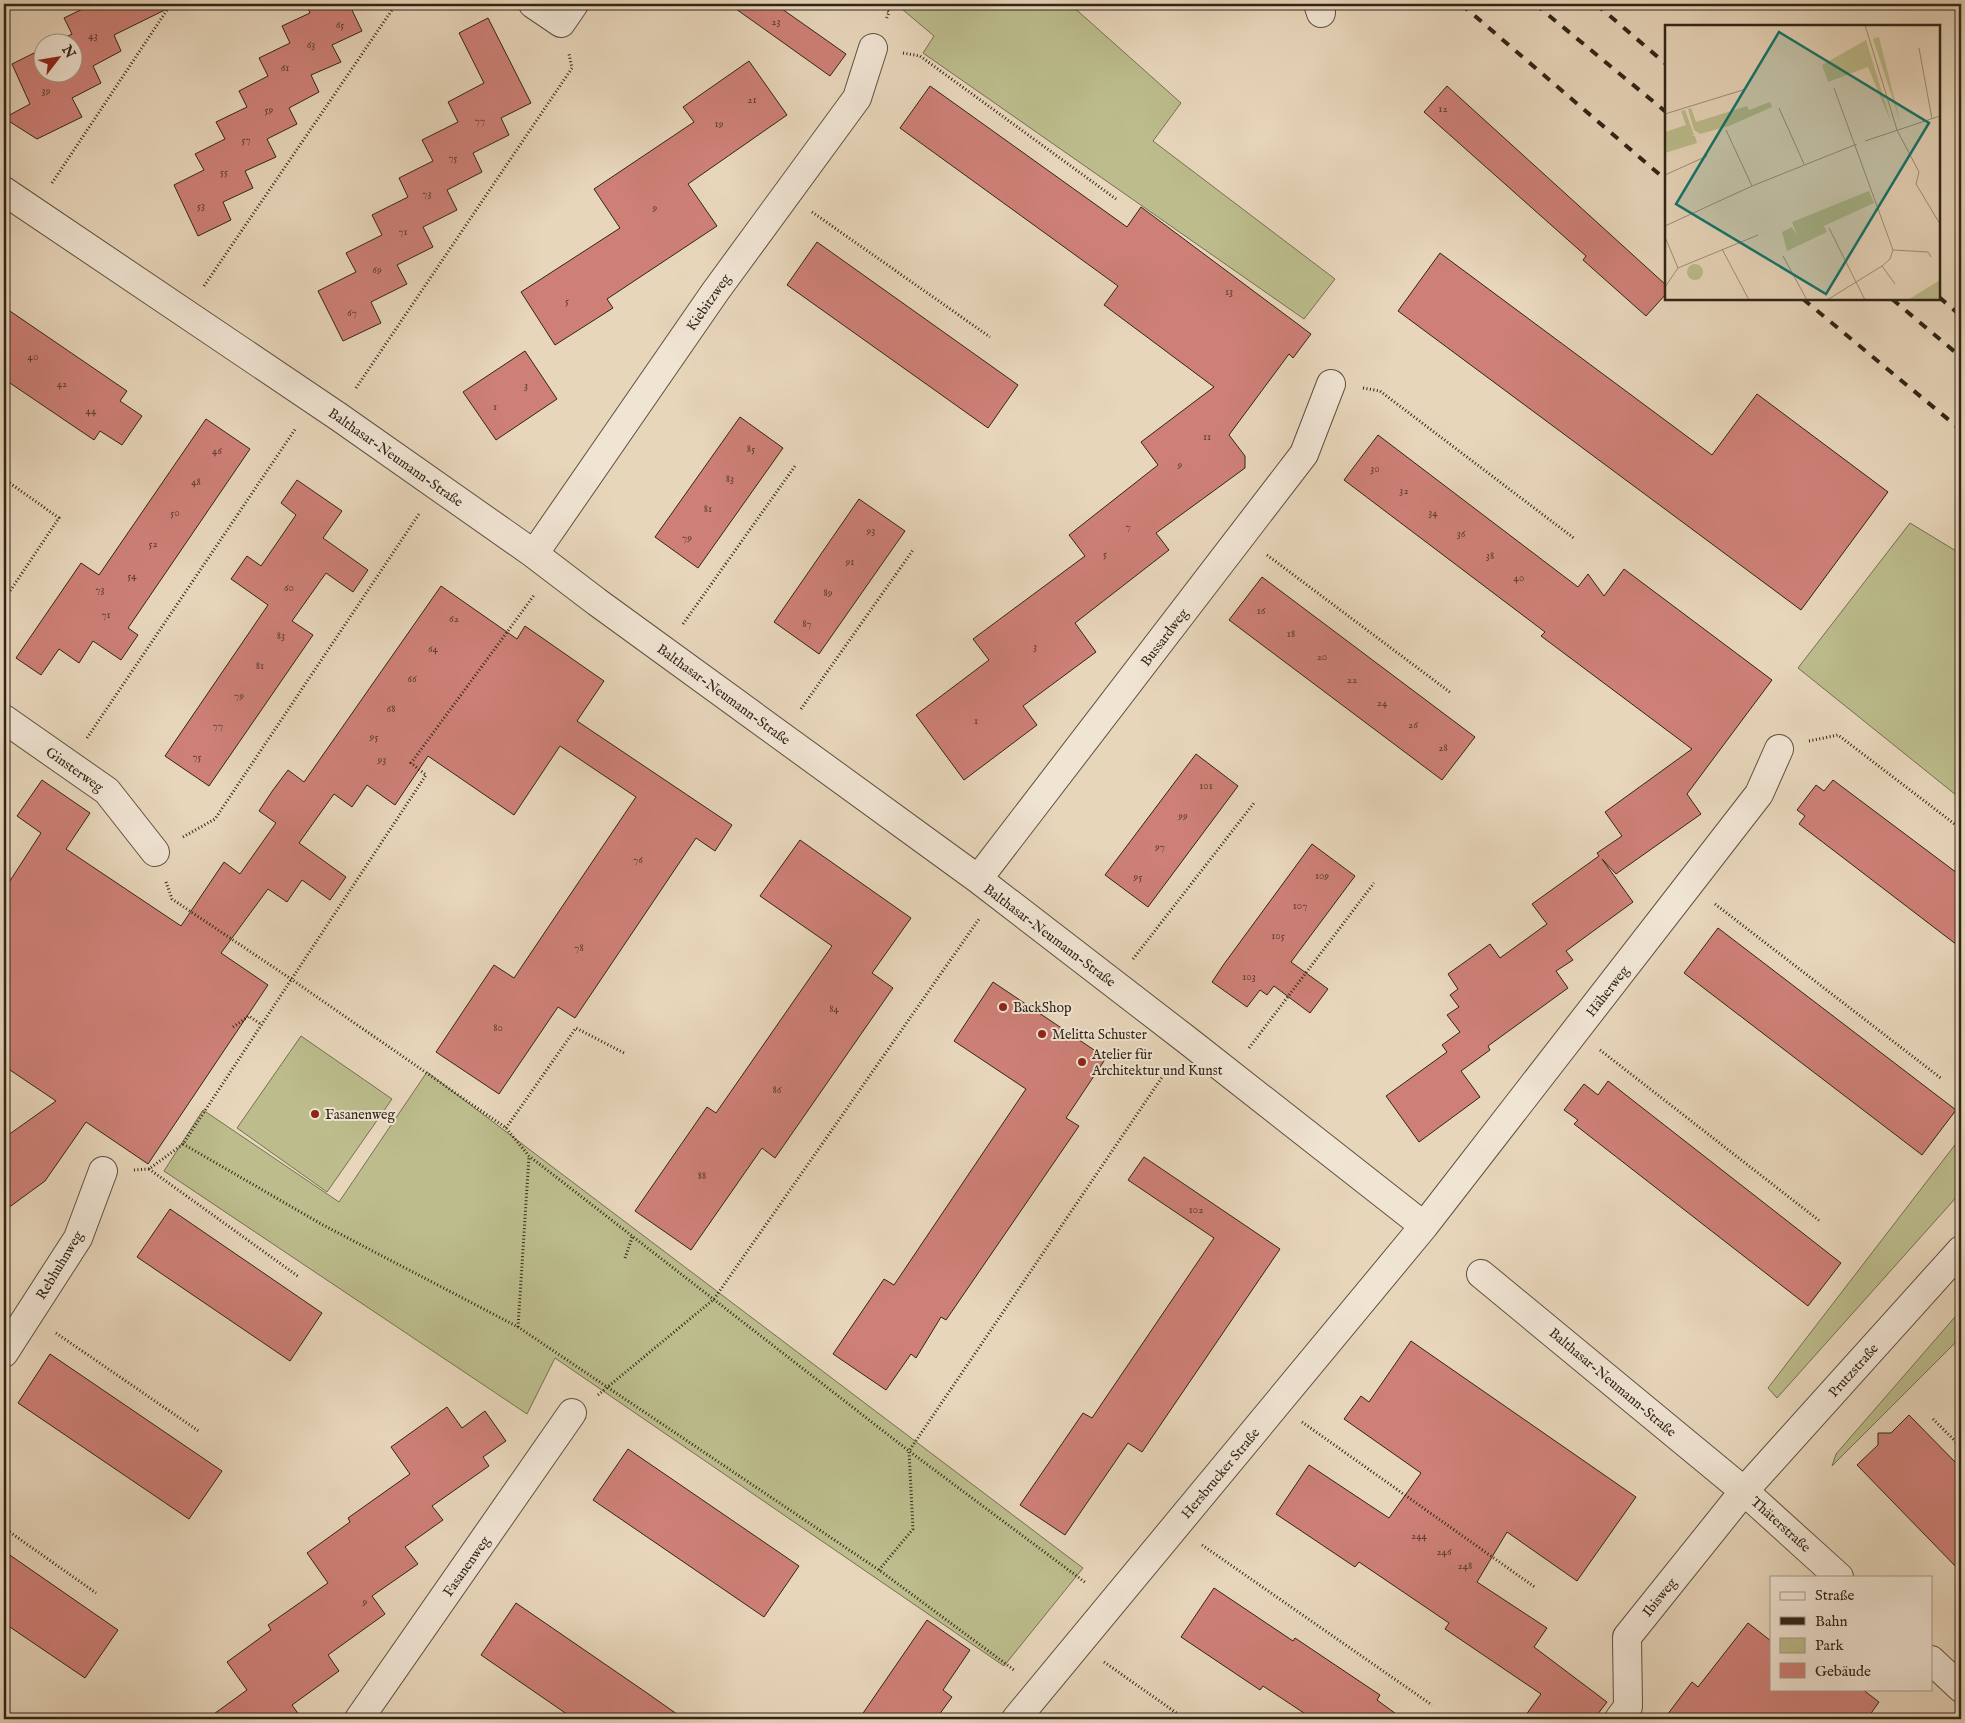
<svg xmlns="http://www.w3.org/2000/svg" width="1965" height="1723" font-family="'IM FELL English',serif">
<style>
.green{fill:#bcbc8c;stroke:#767052}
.building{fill:#ce8077;stroke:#302517}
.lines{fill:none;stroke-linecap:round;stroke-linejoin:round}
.minor-casing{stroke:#5e5140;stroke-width:30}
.path{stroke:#302517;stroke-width:3;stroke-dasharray:1 2.5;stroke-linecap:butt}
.minor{stroke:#f0e4d3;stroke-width:28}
.rail{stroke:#302517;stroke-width:4;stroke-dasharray:9 9;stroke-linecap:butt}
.poi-dot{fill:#8f2418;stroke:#f0e4d3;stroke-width:2}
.labels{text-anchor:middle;stroke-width:4;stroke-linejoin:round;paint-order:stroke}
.number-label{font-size:11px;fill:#583c2f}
.street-label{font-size:14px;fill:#302517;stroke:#f0e4d3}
.poi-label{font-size:14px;fill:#302517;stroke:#f0e4d3;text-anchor:start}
.inset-road{fill:none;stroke:#9e8f79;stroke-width:1}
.view{fill:#0f766e;fill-opacity:0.15;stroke:#0f766e;stroke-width:2.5}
.inset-edge{fill:none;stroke:#302517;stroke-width:2.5}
</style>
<rect width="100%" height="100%" fill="#e8d6bb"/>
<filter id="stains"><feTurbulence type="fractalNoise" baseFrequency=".004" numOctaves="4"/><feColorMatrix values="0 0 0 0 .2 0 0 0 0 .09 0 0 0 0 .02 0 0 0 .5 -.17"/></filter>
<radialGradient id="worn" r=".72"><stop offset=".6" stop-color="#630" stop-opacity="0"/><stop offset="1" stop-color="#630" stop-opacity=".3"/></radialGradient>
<!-- green -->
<path class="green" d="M 896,4 L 1070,4 L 1181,103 L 1153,141 L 1335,279 L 1304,319 L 923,53 L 934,36 Z
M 1910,523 L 1961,554 L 1961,799 L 1798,668 Z
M 301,1036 L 392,1099 L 327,1192 L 237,1128 Z
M 427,1072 L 1083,1568 L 1004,1666 L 555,1358 L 527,1414 L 164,1171 L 203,1110 L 339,1202 Z
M 1961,1137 L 1961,1192 L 1777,1398 L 1768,1388 Z
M 1961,1310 L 1961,1337 L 1832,1466 L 1836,1454 Z"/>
<!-- building -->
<path class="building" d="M 93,4 L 96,10 L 108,4 L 177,4 L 114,35 L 121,51 L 93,66 L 101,83 L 72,98 L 82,117 L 37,139 L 4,118 L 30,104 L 12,64 L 42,49 L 42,72 L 72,72 L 72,42 L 56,42 L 72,34 L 64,18 Z
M 306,4 L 349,4 L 362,31 L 332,45 L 341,62 L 311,75 L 319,92 L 289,108 L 297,124 L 267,139 L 276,157 L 245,171 L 253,188 L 223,202 L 231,220 L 198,236 L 174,185 L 204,170 L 195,154 L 225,139 L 216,122 L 247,107 L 239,91 L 268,76 L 259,58 L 290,43 L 282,26 L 310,13 Z
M 729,4 L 775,4 L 846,54 L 830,76 Z
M 488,18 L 531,103 L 501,118 L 509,135 L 473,153 L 482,172 L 447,190 L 457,210 L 423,227 L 433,247 L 397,265 L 407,284 L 371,302 L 381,323 L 343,341 L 318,291 L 356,272 L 346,253 L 382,235 L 372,215 L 408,197 L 399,178 L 433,161 L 422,140 L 458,122 L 448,102 L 484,83 L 459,33 Z
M 749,61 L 787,115 L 688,184 L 717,226 L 607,299 L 613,308 L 555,345 L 521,292 L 620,228 L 594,189 L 694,122 L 683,107 Z
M 930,86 L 1127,227 L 1141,207 L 1311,334 L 1293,358 L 1289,354 L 1229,435 L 1245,456 L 1245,468 L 1156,533 L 1169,550 L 1075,623 L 1096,652 L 1023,706 L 1037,725 L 964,780 L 916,715 L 989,660 L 973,639 L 1085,556 L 1069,535 L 1158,465 L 1141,442 L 1214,387 L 1104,305 L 1118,286 L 900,128 Z
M 1447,86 L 1666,285 L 1666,294 L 1646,316 L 1583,260 L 1586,256 L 1424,112 Z
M 817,242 L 1018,385 L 988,428 L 787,285 Z
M 1440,253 L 1712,455 L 1757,394 L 1888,492 L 1801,610 L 1398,311 Z
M 4,307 L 127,391 L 120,401 L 142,416 L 122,445 L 100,431 L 94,440 L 4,379 Z
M 525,351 L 557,399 L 496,440 L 463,392 Z
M 740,417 L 783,448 L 698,568 L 655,537 Z
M 206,419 L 250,449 L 128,628 L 138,635 L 121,660 L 93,641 L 79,663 L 59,649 L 41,675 L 16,658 L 81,563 L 99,575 Z
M 1378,435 L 1578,587 L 1588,574 L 1604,596 L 1624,569 L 1772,680 L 1687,794 L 1701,814 L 1616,874 L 1602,859 L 1633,902 L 1566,951 L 1573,960 L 1556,971 L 1568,988 L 1488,1046 L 1490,1050 L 1461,1071 L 1480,1097 L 1419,1142 L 1386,1096 L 1447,1052 L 1442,1045 L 1460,1032 L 1447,1015 L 1459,1007 L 1450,995 L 1458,989 L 1448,974 L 1490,944 L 1500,958 L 1547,924 L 1532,904 L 1599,856 L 1597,853 L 1622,836 L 1605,812 L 1692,749 L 1541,636 L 1545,632 L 1344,480 Z
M 297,480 L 342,511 L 323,538 L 368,570 L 353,592 L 326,573 L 292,621 L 313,635 L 209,786 L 165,756 L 268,605 L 231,579 L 247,556 L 261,566 L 296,515 L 281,503 Z
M 859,499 L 905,531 L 819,654 L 774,622 Z
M 1262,577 L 1475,737 L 1442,780 L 1229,620 Z
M 441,586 L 517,639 L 525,626 L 604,681 L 577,721 L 732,825 L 715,851 L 696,838 L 575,1018 L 558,1007 L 499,1094 L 436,1052 L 494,965 L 514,978 L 636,797 L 560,746 L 514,815 L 428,756 L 395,805 L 367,785 L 352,807 L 334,794 L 299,843 L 346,877 L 330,900 L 302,880 L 287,902 L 268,889 L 221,953 L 268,985 L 148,1164 L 86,1122 L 45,1181 L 4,1211 L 4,1138 L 56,1101 L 4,1066 L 4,890 L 41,833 L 17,816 L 42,780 L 90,813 L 66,849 L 181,926 L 224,862 L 240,874 L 276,823 L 259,811 L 273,790 L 288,770 L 304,782 Z
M 1196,754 L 1238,786 L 1148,907 L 1105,875 Z
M 1833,780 L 1961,876 L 1961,948 L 1799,824 L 1805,816 L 1797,810 L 1816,785 L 1824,791 Z
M 800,840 L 911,918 L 872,973 L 893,988 L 775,1158 L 762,1148 L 691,1250 L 635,1211 L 707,1107 L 716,1113 L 832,946 L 760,896 Z
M 1312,844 L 1355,876 L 1291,962 L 1328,989 L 1310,1013 L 1274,986 L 1267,995 L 1260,990 L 1247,1007 L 1212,982 L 1224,964 Z
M 1718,928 L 1956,1110 L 1922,1155 L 1684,973 Z
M 993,982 L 1106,1058 L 1066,1118 L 1079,1126 L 946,1320 L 941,1317 L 916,1358 L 911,1354 L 886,1390 L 833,1354 L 884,1279 L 894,1285 L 1026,1089 L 954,1041 Z
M 1608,1081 L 1841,1263 L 1808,1306 L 1574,1124 L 1578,1120 L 1564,1110 L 1584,1084 L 1598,1095 Z
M 1144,1157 L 1280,1249 L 1142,1452 L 1128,1443 L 1065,1535 L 1020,1505 L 1083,1413 L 1092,1418 L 1214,1238 L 1128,1180 Z
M 170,1209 L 322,1313 L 290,1361 L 137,1257 Z
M 1411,1341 L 1636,1497 L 1577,1581 L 1507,1532 L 1477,1582 L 1547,1628 L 1534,1647 L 1607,1702 L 1594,1719 L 1523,1719 L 1541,1694 L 1445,1629 L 1449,1623 L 1359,1562 L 1355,1567 L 1276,1514 L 1309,1465 L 1389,1518 L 1421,1473 L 1344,1419 L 1361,1396 L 1369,1402 Z
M 50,1354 L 222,1471 L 189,1519 L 18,1403 Z
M 447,1407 L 462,1428 L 485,1411 L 506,1441 L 483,1457 L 489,1466 L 432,1506 L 443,1520 L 405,1547 L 418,1564 L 372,1596 L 385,1614 L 328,1655 L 339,1671 L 292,1705 L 302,1719 L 207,1719 L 247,1690 L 227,1662 L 271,1630 L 268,1625 L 328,1583 L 307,1553 L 350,1522 L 348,1518 L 410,1474 L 391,1447 Z
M 1909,1415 L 1961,1468 L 1961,1572 L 1857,1465 L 1878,1445 L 1878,1433 L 1891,1433 Z
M 628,1449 L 799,1566 L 764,1617 L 593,1500 Z
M 4,1551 L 118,1630 L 85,1678 L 4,1623 Z
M 1214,1588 L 1293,1641 L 1295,1638 L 1380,1695 L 1377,1700 L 1403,1719 L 1313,1719 L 1263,1686 L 1260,1690 L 1181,1637 Z
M 516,1603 L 647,1693 L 684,1719 L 574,1719 L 481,1655 Z
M 927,1620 L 970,1650 L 943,1690 L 952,1697 L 936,1719 L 859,1719 Z
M 1748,1623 L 1771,1641 L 1771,1689 L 1862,1689 L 1879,1702 L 1867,1719 L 1664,1719 L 1692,1682 L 1698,1687 Z"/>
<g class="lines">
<!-- minor casing -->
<g class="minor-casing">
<path id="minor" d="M 533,4 L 561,23 L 574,4
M 1318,4 L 1321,13
M 4,191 L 339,417 L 534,554 L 597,602 L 978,879 L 1187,1040 L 1424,1226
M 534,554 L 715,292 L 857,98 L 873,48
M 4,719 L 107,791 L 155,852
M 978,879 L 1304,454 L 1331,384
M 1481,1274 L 1744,1491 L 1839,1577
M 4,1353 L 78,1238 L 103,1171
M 1931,1660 L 1961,1688
M 359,1719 L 572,1413
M 1016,1719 L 1424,1226 L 1759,794 L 1779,749
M 1619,1719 L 1628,1707 L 1627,1637 L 1744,1491 L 1961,1250"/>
</g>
<!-- path -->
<path class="path" d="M 880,4 L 889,12 L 886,20
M 903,53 L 920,56 L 1116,199
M 52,183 L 171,4
M 812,212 L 990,337
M 204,286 L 396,4
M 356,388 L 572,68 L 569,54
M 1363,388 L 1380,391 L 1575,539
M 4,479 L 59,518 L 4,600
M 1267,555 L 1451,693
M 683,624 L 795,466
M 801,709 L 913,550
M 87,738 L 296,428
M 1809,741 L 1838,735 L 1961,829
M 183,837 L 215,819 L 419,514
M 166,882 L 172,899 L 291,979 L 506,1128 L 529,1156 L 909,1451 L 1086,1583
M 1715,904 L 1942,1079
M 1133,959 L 1254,803
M 233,1027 L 249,1016 L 262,1025
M 1249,1048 L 1374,883
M 1600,1050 L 1821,1222
M 506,1128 L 576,1028 L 626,1054
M 183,1144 L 323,1225 L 518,1327 L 879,1570 L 1014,1670
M 149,1169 L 299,1277
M 134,1170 L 149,1169 L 183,1144 L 426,775 L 411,763 L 535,594
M 625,1258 L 633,1235
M 518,1327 L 529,1156
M 56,1333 L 200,1432
M 598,1395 L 714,1299 L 979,919
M 1933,1419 L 1961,1447
M 1302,1422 L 1536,1588
M 4,1528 L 96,1593
M 1202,1545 L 1432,1705
M 879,1570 L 913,1529 L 909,1451 L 1169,1067
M 1104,1662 L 1185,1719"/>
<!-- minor -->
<use href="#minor" class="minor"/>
<!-- rail -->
<path class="rail" d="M 1461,4 L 1666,180
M 1535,4 L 1666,112
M 1596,4 L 1666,64
M 1939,297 L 1961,316
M 1803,299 L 1961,430
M 1892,299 L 1961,357"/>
</g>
<!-- markers -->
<g class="poi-dot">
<circle cx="1003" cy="1007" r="5"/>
<circle cx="1042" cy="1034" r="5"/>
<circle cx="1082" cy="1062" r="5"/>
<circle cx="315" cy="1114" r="5"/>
</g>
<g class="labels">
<!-- number labels -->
<g class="number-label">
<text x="776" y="25">23</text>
<text x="340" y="28">65</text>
<text x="93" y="39">43</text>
<text x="311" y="48">63</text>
<text x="285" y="71">61</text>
<text x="46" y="94">39</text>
<text x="752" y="103">21</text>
<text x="1443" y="112">12</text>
<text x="269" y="113">59</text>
<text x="480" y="124">77</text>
<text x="719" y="127">19</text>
<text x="246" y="143">57</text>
<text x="453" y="161">75</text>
<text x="224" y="175">55</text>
<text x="427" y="197">73</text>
<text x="201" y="209">53</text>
<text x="655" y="211">9</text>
<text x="403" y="235">71</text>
<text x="377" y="273">69</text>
<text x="1229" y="295">13</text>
<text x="567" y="304">5</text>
<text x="352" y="316">67</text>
<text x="33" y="360">40</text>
<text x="62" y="387">42</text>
<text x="526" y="389">3</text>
<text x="495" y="410">1</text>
<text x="91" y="414">44</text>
<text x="1207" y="440">11</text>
<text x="751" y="452">85</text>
<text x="217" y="454">46</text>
<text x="1180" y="468">9</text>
<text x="1375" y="472">30</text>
<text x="730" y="482">83</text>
<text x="196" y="485">48</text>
<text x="1404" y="494">32</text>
<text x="708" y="512">81</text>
<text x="175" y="516">50</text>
<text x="1433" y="516">34</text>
<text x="1128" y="530">7</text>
<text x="871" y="534">93</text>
<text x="1461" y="537">36</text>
<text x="687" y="541">79</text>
<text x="153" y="547">52</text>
<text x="1105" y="557">5</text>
<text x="1490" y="559">38</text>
<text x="850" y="565">91</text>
<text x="132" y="579">54</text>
<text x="1519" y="581">40</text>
<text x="289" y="591">60</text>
<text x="100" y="593">73</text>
<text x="828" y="596">89</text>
<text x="1261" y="614">16</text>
<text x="106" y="618">71</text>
<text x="454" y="622">62</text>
<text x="807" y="627">87</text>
<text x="1291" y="637">18</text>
<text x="281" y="639">83</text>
<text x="1035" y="650">3</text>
<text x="433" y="652">64</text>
<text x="1322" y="660">20</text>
<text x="260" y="669">81</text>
<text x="412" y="682">66</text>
<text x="1352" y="683">22</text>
<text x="239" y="699">79</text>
<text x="1382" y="706">24</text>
<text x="391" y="712">68</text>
<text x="976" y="724">1</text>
<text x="1413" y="728">26</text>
<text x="218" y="729">77</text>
<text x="374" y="740">95</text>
<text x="1443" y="751">28</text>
<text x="197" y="760">75</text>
<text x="382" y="763">93</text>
<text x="1206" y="789">101</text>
<text x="1183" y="819">99</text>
<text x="1160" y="850">97</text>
<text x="638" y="863">76</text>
<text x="1322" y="879">109</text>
<text x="1138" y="880">95</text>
<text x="1300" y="909">107</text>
<text x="1278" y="939">105</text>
<text x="579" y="951">78</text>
<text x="1249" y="980">103</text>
<text x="834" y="1012">84</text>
<text x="498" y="1031">80</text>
<text x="777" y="1093">86</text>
<text x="702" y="1179">88</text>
<text x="1196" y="1213">102</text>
<text x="1419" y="1539">244</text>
<text x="1444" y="1555">246</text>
<text x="1465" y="1569">248</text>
<text x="365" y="1605">9</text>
</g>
<!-- street labels -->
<g class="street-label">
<text transform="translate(708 302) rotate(-55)" y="5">Kiebitzweg</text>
<text transform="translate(396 457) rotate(35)" y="5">Balthasar-Neumann-Straße</text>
<text transform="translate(1164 637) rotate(-53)" y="5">Bussardweg</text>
<text transform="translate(724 694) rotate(36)" y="5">Balthasar-Neumann-Straße</text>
<text transform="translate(75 769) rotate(35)" y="5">Ginsterweg</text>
<text transform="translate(1050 935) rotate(37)" y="5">Balthasar-Neumann-Straße</text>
<text transform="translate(1607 991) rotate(-52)" y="5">Häherweg</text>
<text transform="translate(59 1265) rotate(-59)" y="5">Rebhuhnweg</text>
<text transform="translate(1853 1370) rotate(-48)" y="5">Prutzstraße</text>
<text transform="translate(1613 1382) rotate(40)" y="5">Balthasar-Neumann-Straße</text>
<text transform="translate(1220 1473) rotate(-50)" y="5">Hersbrucker Straße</text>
<text transform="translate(1781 1524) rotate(42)" y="5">Thäterstraße</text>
<text transform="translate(466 1566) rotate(-55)" y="5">Fasanenweg</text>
<text transform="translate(1659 1597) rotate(-51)" y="5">Ibisweg</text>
</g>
<!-- poi labels -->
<g class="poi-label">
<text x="1013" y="1012">BackShop</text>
<text x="1052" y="1039">Melitta Schuster</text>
<text x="1092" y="1059">Atelier für<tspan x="1092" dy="16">Architektur und Kunst</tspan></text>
<text x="325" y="1119">Fasanenweg</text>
</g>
</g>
<!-- overview -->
<g transform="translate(1665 25)">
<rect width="275" height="275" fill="#e8d6bb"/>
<path d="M 214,12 L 235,96 L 208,14 ZM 201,15 L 226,97 L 203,42 L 163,57 L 157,40 ZM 105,77 L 107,82 L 64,101 L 35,109 L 29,105 L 23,84 L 26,83 L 31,97 L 82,81 L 84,85 ZM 20,85 L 29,110 L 26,111 L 30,111 L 32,118 L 0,128 L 0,107 L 21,100 L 16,86 ZM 204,166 L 209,178 L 159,201 L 162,207 L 122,226 L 117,207 L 127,202 L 133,212 L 127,197 ZM22 247a8 8 0 1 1 16 0a8 8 0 1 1-16 0ZM 275,255 L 275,275 L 243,275 Z" fill="#bcbc8c"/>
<path class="inset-road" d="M 200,0 L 232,105 L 254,147 L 251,159 L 275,199M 254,23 L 267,94M 114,83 L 139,139M 0,89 L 81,64M 61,105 L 87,161M 200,116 L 275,91M 0,150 L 42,131 L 41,128M 0,201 L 87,161 L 192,119M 164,203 L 200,275M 0,212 L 13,243M 57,224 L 84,275M 228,225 L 263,227 L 266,232M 118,231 L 142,275M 217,241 L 230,259M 0,262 L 13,243 L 93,210M 162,275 L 217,241 L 225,234 L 228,225 L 169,63"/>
<path class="view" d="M 114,7 L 264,98 L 161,269 L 11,179 Z"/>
<rect width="275" height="275" class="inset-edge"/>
</g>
<!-- margin -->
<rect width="1965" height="1723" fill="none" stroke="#e8d6bb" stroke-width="20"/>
<rect x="5" y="5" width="1955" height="1713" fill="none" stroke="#302517" stroke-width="2.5"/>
<rect x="10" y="10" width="1945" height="1703" fill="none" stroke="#302517"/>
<!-- legend -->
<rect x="1770" y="1576" width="162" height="115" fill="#f0e4d3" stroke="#a39888"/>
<rect x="1780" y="1592" width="25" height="8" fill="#f0e4d3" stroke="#a39888"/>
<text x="1815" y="1600" font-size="15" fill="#302517">Straße</text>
<rect x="1780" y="1617" width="25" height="8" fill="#302517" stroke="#a39888"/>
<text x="1815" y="1626" font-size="15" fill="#302517">Bahn</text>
<rect x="1780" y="1638" width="25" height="15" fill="#bcbc8c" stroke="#a39888"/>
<text x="1815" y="1650" font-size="15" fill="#302517">Park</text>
<rect x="1780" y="1663" width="25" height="15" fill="#ce8077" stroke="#a39888"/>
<text x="1815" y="1676" font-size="15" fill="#302517">Gebäude</text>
<!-- north arrow -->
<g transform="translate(58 58) rotate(59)"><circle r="24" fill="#f0e4d3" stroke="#a39888"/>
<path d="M0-4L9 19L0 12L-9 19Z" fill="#8f2418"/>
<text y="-8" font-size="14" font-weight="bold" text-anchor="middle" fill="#302517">N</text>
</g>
<rect width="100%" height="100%" filter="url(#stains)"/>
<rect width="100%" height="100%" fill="url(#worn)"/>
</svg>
